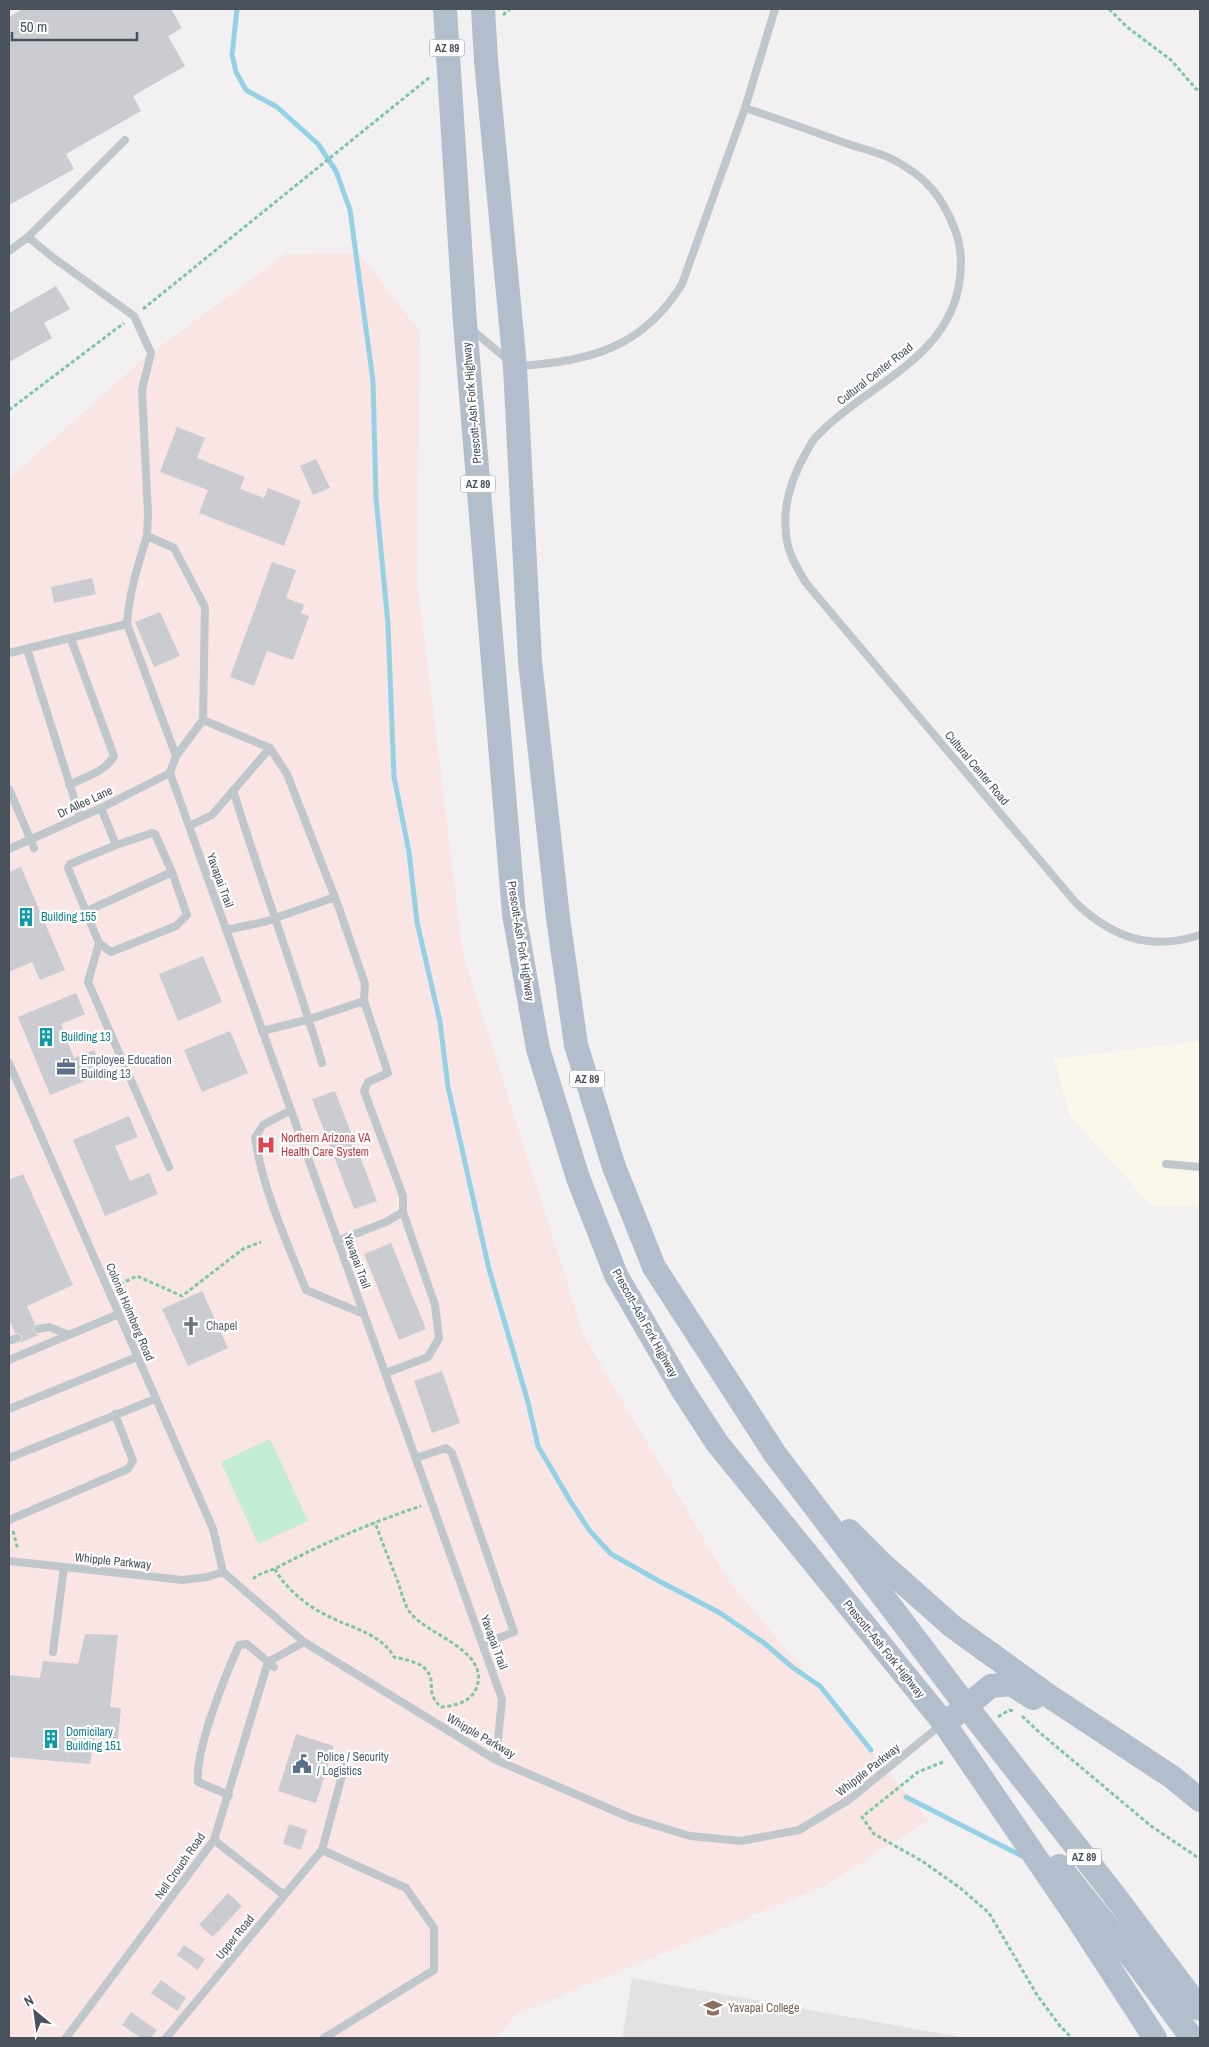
<svg xmlns="http://www.w3.org/2000/svg" width="1209" height="2047" font-family="'Archivo Narrow',sans-serif">
<style>
.commercial{fill:#fbf7eb}
.education{fill:#e3e1e1}
.medical{fill:#f9e5e3}
.green{fill:#c2ecd3}
.lines{fill:none;stroke-linecap:round;stroke-linejoin:round}
.stream{stroke:#93d2e5;stroke-width:5}
.building{fill:#caccd2}
.path{stroke:#7dc7a5;stroke-width:3;stroke-dasharray:4 2.5;stroke-linecap:butt}
.service{stroke:#bfc7cd;stroke-width:8}
.primary{stroke:#b2becc;stroke-width:24}
.primary-bridge{stroke:#b2becc;stroke-width:24}
.labels{text-anchor:middle;stroke-width:4.5;stroke-linejoin:round;paint-order:stroke}
.shield{fill:#fff;stroke:#80868d;stroke-width:1}
.shield-label{font-size:11px;font-weight:bold;fill:#49525c}
.street-label{font-size:12px;fill:#49525c;stroke:#fff}
.culture-label{font-size:12px;fill:#0d838f;stroke:#fff;text-anchor:start}
.service-label{font-size:12px;fill:#4e5e75;stroke:#fff;text-anchor:start}
.health-label{font-size:12px;fill:#be3a42;stroke:#fff;text-anchor:start}
.worship-label{font-size:12px;fill:#5b616d;stroke:#fff;text-anchor:start}
.education-label{font-size:12px;fill:#785e54;stroke:#fff;text-anchor:start}
</style>
<rect width="100%" height="100%" fill="#f2f0f0"/>
<!-- commercial -->
<path class="commercial" d="M 1200,1041 L 1200,1209 L 1197,1207 L 1151,1205 L 1070,1116 L 1054,1059 Z"/>
<!-- education -->
<path class="education" d="M 632,1978 L 966,2038 L 622,2038 Z"/>
<!-- medical -->
<path class="medical" d="M 359,253 L 420,332 L 417,581 L 463,954 L 584,1336 L 728,1580 L 928,1820 L 828,1884 L 517,2014 L 496,2038 L 9,2038 L 9,479 L 142,360 L 286,254 Z"/>
<!-- green -->
<path class="green" d="M 270,1439 L 308,1521 L 258,1544 L 221,1462 Z"/>
<g class="lines">
<!-- stream -->
<path class="stream" d="M 237,9 L 232,55 L 236,72 L 246,90 L 277,107 L 318,144 L 336,171 L 350,210 L 373,381 L 376,498 L 388,624 L 394,777 L 409,852 L 417,922 L 440,1022 L 448,1087 L 489,1269 L 528,1402 L 538,1446 L 572,1504 L 590,1531 L 611,1554 L 659,1581 L 720,1613 L 764,1643 L 792,1667 L 820,1686 L 871,1750
M 906,1797 L 1022,1856"/>
</g>
<!-- building -->
<path class="building" d="M 23,9 L 171,9 L 182,28 L 168,36 L 185,66 L 133,96 L 141,111 L 66,154 L 74,169 L 9,205 L 9,17 Z
M 56,286 L 70,309 L 44,323 L 52,338 L 9,362 L 9,313 Z
M 177,427 L 205,438 L 197,458 L 245,477 L 240,489 L 264,498 L 268,488 L 301,501 L 284,546 L 199,513 L 208,490 L 160,472 Z
M 316,459 L 330,488 L 313,495 L 300,466 Z
M 272,562 L 296,570 L 286,598 L 304,605 L 301,613 L 309,616 L 293,660 L 267,651 L 254,686 L 230,677 Z
M 92,578 L 96,594 L 54,603 L 51,587 Z
M 160,612 L 180,656 L 154,667 L 135,622 Z
M 21,867 L 65,970 L 40,980 L 32,962 L 9,972 L 9,872 Z
M 203,956 L 222,1002 L 178,1021 L 159,974 Z
M 76,993 L 85,1014 L 61,1024 L 74,1058 L 94,1050 L 103,1072 L 91,1076 L 92,1078 L 50,1095 L 18,1017 Z
M 230,1031 L 248,1073 L 202,1092 L 184,1050 Z
M 335,1091 L 377,1201 L 354,1209 L 312,1099 Z
M 129,1116 L 138,1137 L 115,1146 L 130,1181 L 149,1173 L 158,1194 L 105,1216 L 73,1140 Z
M 23,1174 L 73,1285 L 27,1306 L 35,1324 L 33,1330 L 36,1334 L 39,1335 L 19,1343 L 22,1339 L 22,1336 L 18,1333 L 15,1333 L 9,1319 L 9,1180 Z
M 391,1243 L 426,1329 L 399,1340 L 364,1254 Z
M 202,1291 L 228,1348 L 188,1366 L 162,1309 Z
M 442,1371 L 460,1423 L 432,1433 L 414,1381 Z
M 85,1634 L 118,1635 L 110,1707 L 121,1708 L 118,1739 L 94,1738 L 90,1764 L 9,1757 L 9,1675 L 40,1678 L 43,1661 L 78,1664 Z
M 296,1734 L 334,1746 L 316,1803 L 278,1791 Z
M 289,1824 L 307,1830 L 301,1850 L 283,1844 Z
M 228,1893 L 242,1906 L 213,1937 L 199,1925 Z
M 184,1945 L 205,1959 L 198,1970 L 177,1955 Z
M 161,1980 L 186,1998 L 177,2011 L 151,1993 Z
M 131,2012 L 157,2030 L 151,2038 L 141,2038 L 122,2025 Z"/>
<g class="lines">
<!-- path -->
<path class="path" d="M 1109,9 L 1127,27 L 1171,60 L 1196,89 L 1200,90
M 503,15 L 510,9
M 143,309 L 430,77
M 9,410 L 124,323
M 120,1284 L 137,1276 L 182,1296 L 243,1249 L 261,1242
M 13,1531 L 18,1550
M 275,1569 C 284,1587 307,1606 326,1615 C 348,1627 381,1633 394,1657 C 403,1659 421,1662 427,1671 C 437,1684 424,1691 441,1707 C 455,1706 470,1702 476,1689 C 492,1650 425,1635 409,1611 C 404,1603 401,1591 398,1582 C 390,1562 382,1542 375,1522
M 253,1579 C 261,1572 271,1571 280,1566 C 326,1542 373,1522 421,1506
M 1022,1716 L 1039,1732 L 1151,1826 L 1200,1859
M 998,1717 L 1009,1710 L 1015,1711
M 943,1762 L 918,1772 L 862,1817 L 874,1834 L 922,1861 L 959,1887 L 989,1913 L 1037,1995 L 1060,2026 L 1072,2038"/>
<!-- service -->
<path class="service" d="M 745,108 C 779,119 812,131 845,143 C 860,148 878,152 892,159 C 925,176 942,195 955,230 C 961,245 962,262 960,278 C 951,359 866,384 817,436 C 812,440 810,446 807,451 C 790,480 780,512 788,546 C 791,559 799,571 806,583 L 1076,903 C 1113,938 1151,951 1200,935
M 125,140 L 28,237 L 55,259 L 134,316 L 151,353 L 142,390 L 148,514 L 147,536
M 9,251 L 28,237
M 470,328 L 509,361
M 518,366 C 588,362 643,348 682,284 L 745,108 L 775,9
M 127,624 L 176,756
M 27,649 L 80,817
M 9,653 L 127,624 C 129,593 138,565 147,536 L 174,548 L 205,607 L 203,720 L 176,756 L 170,773
M 203,720 L 270,748 L 287,774 L 339,908 L 365,984 L 364,1001 L 310,1019 L 262,1031
M 170,773 L 502,1699 L 496,1760
M 69,785 C 85,777 105,772 114,756 L 71,639
M 9,789 L 34,848
M 233,790 C 261,882 295,971 322,1063
M 101,808 L 116,845 L 70,864 L 68,868 L 99,943 L 111,952 L 176,926 L 187,915 L 172,872 L 155,834 L 152,833 L 116,845
M 189,826 L 212,815 L 270,748
M 9,849 L 101,808 L 170,773
M 85,912 L 172,872
M 226,930 L 264,922 L 335,897
M 99,943 L 88,982 L 169,1167
M 9,1063 L 213,1529 L 223,1572
M 291,1110 L 263,1125 L 255,1138 C 263,1190 286,1240 306,1290 L 364,1314
M 1166,1164 L 1200,1167
M 337,1241 L 386,1222 L 403,1212 L 403,1196 L 364,1091 L 368,1082 L 388,1073 L 364,1001
M 38,1329 L 49,1327 L 69,1335
M 9,1341 L 17,1338
M 9,1360 L 119,1314
M 386,1373 L 428,1357 L 439,1338 L 435,1305 L 403,1212
M 9,1409 L 137,1357
M 9,1458 L 155,1399
M 416,1458 L 446,1448 L 452,1453 L 514,1632 L 483,1644
M 9,1520 L 128,1469 L 133,1461 L 115,1414
M 9,1561 L 183,1580 L 207,1577 L 223,1572
M 223,1572 L 304,1642 L 496,1760 L 631,1818 L 690,1836 L 741,1841 L 799,1830 L 850,1799 L 942,1724
M 53,1652 L 64,1567
M 229,1795 L 198,1782 C 195,1750 225,1676 239,1645 L 247,1644 L 274,1667
M 214,1840 L 284,1895
M 322,1850 L 406,1888 L 434,1928 L 434,1970 L 324,2038
M 66,2038 L 214,1840 L 268,1662 L 304,1642
M 166,2038 L 322,1850 L 347,1757"/>
<!-- primary -->
<path class="primary" d="M 486,60 L 515,367 L 530,661 L 558,918 L 576,1045 L 614,1167 L 654,1267 L 775,1454 L 967,1707 L 1111,1891 L 1200,2009
M 450,87 L 465,323 L 514,914 L 538,1049 L 578,1178 L 616,1275 L 682,1389 L 717,1443 L 944,1723 L 1077,1918 L 1155,2038
M 849,1531 L 881,1563 L 952,1626 L 1049,1696 L 1172,1777 L 1200,1800
M 954,1716 L 991,1686 L 1011,1684 L 1033,1698
M 1059,1866 L 1138,1965 L 1192,2038"/>
<!-- primary-bridge -->
<path class="primary-bridge" d="M 445,9 L 450,87
M 483,9 L 486,60"/>
</g>
<!-- icons -->
<defs>
<g id="building-bare" transform="scale(1.5)"><path d="M-4-6H4V6H1V3H-1V6H-4ZM-2.5-4.3h1.7v1.8h-1.7ZM.8-4.3h1.7v1.8H.8ZM-2.5-1h1.7V.8h-1.7ZM.8-1h1.7V.8H.8Z" fill="#0f9aa8" stroke="#fff" stroke-width="2.5" paint-order="stroke"/></g>
<g id="office-bare" transform="scale(1.5)"><path d="M-6-3h4V-5.5h4V-3h4V5H-6ZM-1-4.5V-3h2v-1.5ZM-6 0V1H6V0Z" fill="#5c6f8a" stroke="#fff" stroke-width="2.5" paint-order="stroke"/></g>
<g id="hospital-bare" transform="scale(1.5)"><path d="M-5-5h3v3.5h4V-5h3V5h-3V1.5h-4V5h-3Z" fill="#e0444e" stroke="#fff" stroke-width="2.5" paint-order="stroke"/></g>
<g id="church-bare" transform="scale(1.5)"><path d="M-1.2-6h2.4v3.5h3.3v2.4h-3.3V6h-2.4V-.1h-3.3v-2.4h3.3Z" fill="#6b7280" stroke="#fff" stroke-width="2.5" paint-order="stroke"/></g>
<g id="civic-bare" transform="scale(1.5)"><path d="M-.6-6.5H3V-4.5H.6V-3L4-1V1h2V6H-6V1h2V-1L-.6-3ZM-1.2 2.5V6h2.4V2.5Z" fill="#5c6f8a" stroke="#fff" stroke-width="2.5" paint-order="stroke"/></g>
<g id="university-bare" transform="scale(1.5)"><path d="M0-5L7-2L0 1L-7-2ZM-4 1L0 2.5L4 1V4Q0 6-4 4Z" fill="#8d6e63" stroke="#fff" stroke-width="2.5" paint-order="stroke"/></g>
</defs>
<g fill-rule="evenodd">
<use href="#building-bare" x="26" y="917"/>
<use href="#building-bare" x="46" y="1037"/>
<use href="#office-bare" x="66" y="1067"/>
<use href="#hospital-bare" x="266" y="1145"/>
<use href="#church-bare" x="191" y="1326"/>
<use href="#building-bare" x="51" y="1739"/>
<use href="#civic-bare" x="302" y="1764"/>
<use href="#university-bare" x="713" y="2008"/>
</g>
<g class="labels">
<!-- shield labels -->
<g class="shield">
<rect x="429.5" y="39.5" width="35" height="17" rx="4"/>
<rect x="460.5" y="475.5" width="35" height="17" rx="4"/>
<rect x="569.5" y="1070.5" width="35" height="17" rx="4"/>
<rect x="1066.5" y="1848.5" width="35" height="17" rx="4"/>
</g>
<g class="shield-label">
<text x="447" y="52">AZ 89</text>
<text x="478" y="488">AZ 89</text>
<text x="587" y="1083">AZ 89</text>
<text x="1084" y="1861">AZ 89</text>
</g>
<!-- street labels -->
<g class="street-label">
<text transform="translate(875 374) rotate(-38)" y="4">Cultural Center Road</text>
<text transform="translate(472 403) rotate(-95)" y="4">Prescott–Ash Fork Highway</text>
<text transform="translate(977 768) rotate(50)" y="4">Cultural Center Road</text>
<text transform="translate(85 802) rotate(-25)" y="4">Dr Allee Lane</text>
<text transform="translate(220 880) rotate(70)" y="4">Yavapai Trail</text>
<text transform="translate(521 941) rotate(81)" y="4">Prescott–Ash Fork Highway</text>
<text transform="translate(357 1261) rotate(70)" y="4">Yavapai Trail</text>
<text transform="translate(130 1312) rotate(67)" y="4">Colonel Holmberg Road</text>
<text transform="translate(645 1323) rotate(61)" y="4">Prescott–Ash Fork Highway</text>
<text transform="translate(113 1561) rotate(6)" y="4">Whipple Parkway</text>
<text transform="translate(494 1642) rotate(70)" y="4">Yavapai Trail</text>
<text transform="translate(884 1649) rotate(51)" y="4">Prescott–Ash Fork Highway</text>
<text transform="translate(481 1736) rotate(30)" y="4">Whipple Parkway</text>
<text transform="translate(868 1770) rotate(-38)" y="4">Whipple Parkway</text>
<text transform="translate(180 1866) rotate(-55)" y="4">Nell Crouch Road</text>
<text transform="translate(235 1937) rotate(-51)" y="4">Upper Road</text>
</g>
<!-- culture labels -->
<g class="culture-label">
<text x="41" y="921">Building 155</text>
<text x="61" y="1041">Building 13</text>
<text x="66" y="1736">Domicilary<tspan x="66" dy="14">Building 151</tspan></text>
</g>
<!-- service labels -->
<g class="service-label">
<text x="81" y="1064">Employee Education<tspan x="81" dy="14">Building 13</tspan></text>
<text x="317" y="1761">Police / Security<tspan x="317" dy="14">/ Logistics</tspan></text>
</g>
<!-- health labels -->
<g class="health-label">
<text x="281" y="1142">Northern Arizona VA<tspan x="281" dy="14">Health Care System</tspan></text>
</g>
<!-- worship labels -->
<g class="worship-label">
<text x="206" y="1330">Chapel</text>
</g>
<!-- education labels -->
<g class="education-label">
<text x="728" y="2012">Yavapai College</text>
</g>
</g>
<!-- border -->
<rect width="1209" height="2047" fill="none" stroke="#49525c" stroke-width="20"/>
<!-- north arrow -->
<g transform="translate(35 2012) rotate(331)" stroke="#ffffff" stroke-width="4" paint-order="stroke">
<path d="M0-4L9 19L0 12L-9 19Z" fill="#49525c"/>
<text y="-8" font-size="14" font-weight="bold" text-anchor="middle" fill="#49525c">N</text>
</g>
<!-- scale -->
<path d="M12 32v8h125v-8" fill="none" stroke="#49525c" stroke-width="2.5"/>
<text x="20" y="32" font-size="15" fill="#49525c" stroke="#ffffff" stroke-width="4" paint-order="stroke">50 m</text>
</svg>
